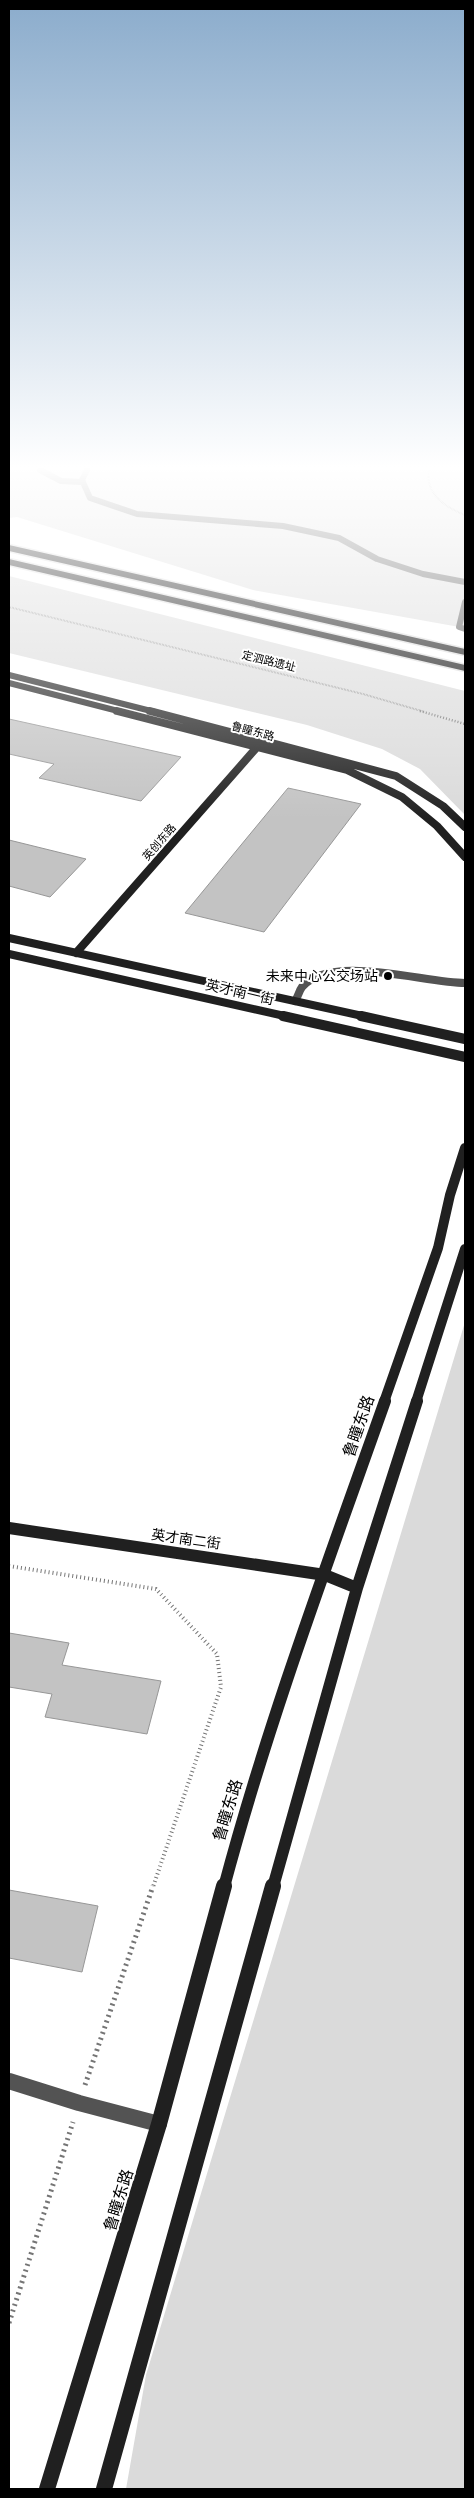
<svg xmlns="http://www.w3.org/2000/svg" width="474" height="2498" font-family="Montserrat,'Noto Sans SC',sans-serif">
<style>
.green{fill:#dadada}
.building{fill:#c3c3c3;stroke:#979797}
.lines{fill:none;stroke-linecap:round;stroke-linejoin:round}
.highway-casing{stroke:#dbdbdb;stroke-width:3}
.path-far3{stroke:#757575;stroke-width:2;stroke-dasharray:0.5 1;stroke-linecap:butt}
.path-far2{stroke:#757575;stroke-width:2.5;stroke-dasharray:1 2;stroke-linecap:butt}
.path-far1{stroke:#757575;stroke-width:4;stroke-dasharray:1 3;stroke-linecap:butt}
.path{stroke:#757575;stroke-width:5;stroke-dasharray:2 4;stroke-linecap:butt}
.lane{stroke:#535353;stroke-width:8}
.street-far1{stroke:#535353;stroke-width:6}
.street{stroke:#535353;stroke-width:16}
.secondary-far4{stroke:#202020;stroke-width:6}
.secondary-far3{stroke:#202020;stroke-width:8}
.secondary-far2{stroke:#202020;stroke-width:10}
.secondary-far1{stroke:#202020;stroke-width:12}
.secondary{stroke:#202020;stroke-width:16}
.highway{fill:#000;fill-rule:evenodd}
.poi-dot{fill:#000;stroke:#fff;stroke-width:2}
.labels{text-anchor:middle;stroke-width:4;stroke-linejoin:round;paint-order:stroke}
.far-street-label{font-size:11px;fill:#000;stroke:#fff}
.poi-label{font-size:14px;fill:#000;stroke:#fff;text-anchor:end}
.street-label{font-size:14px;fill:#000;stroke:#fff}
.near-street-label{font-size:16px;fill:#000;stroke:#fff}
</style>
<rect width="100%" height="100%" fill="#fff"/>
<!-- green -->
<path class="green" d="M 9,470 L 465,470 L 465,628 L 253,590 L 17,517 L 9,518 Z
M 9,576 L 465,691 L 465,815 L 420,769 L 382,749 L 307,725 L 9,653 Z
M 465,1322 L 465,2489 L 126,2489 L 146,2375 Z"/>
<!-- building -->
<path class="building" d="M 9,719 L 181,757 L 141,801 L 39,778 L 54,764 L 9,754 Z
M 288,788 L 361,804 L 264,932 L 185,913 Z
M 9,840 L 86,859 L 50,897 L 9,886 Z
M 9,1633 L 69,1643 L 62,1665 L 161,1681 L 147,1734 L 45,1717 L 52,1694 L 9,1687 Z
M 9,1890 L 98,1906 L 82,1972 L 9,1958 Z"/>
<g class="lines">
<!-- highway casing -->
<g class="highway-casing">
<path id="highway" d="M 9,545 L 465,649 L 465,655 L 9,551 Z
M 9,559 L 465,665 L 465,671 L 9,565 Z"/>
</g>
<!-- path-far3 -->
<path class="path-far3" d="M 429,470 C 425,494 445,507 465,515
M 9,607 L 363,694 L 425,712"/>
<!-- path-far2 -->
<path class="path-far2" d="M 420,711 L 465,724"/>
<!-- path-far1 -->
<path class="path-far1" d="M 9,1566 L 156,1589 L 217,1654 L 221,1687 L 153,1887"/>
<!-- path -->
<path class="path" d="M 85,2085 L 153,1886
M 9,2323 L 73,2122"/>
<!-- lane -->
<path class="lane" d="M 295,1001 C 298,997 299,991 302,987 C 332,953 424,983 465,983"/>
<!-- street-far1 -->
<path class="street-far1" d="M 40,470 L 61,481 L 83,482
M 87,470 L 82,480 L 90,498 L 137,514 L 283,526 L 339,538 L 377,559 L 423,574 L 465,582
M 465,602 L 459,627 L 465,629"/>
<!-- street -->
<path class="street" d="M 9,2081 L 79,2103 L 159,2124"/>
<!-- secondary-far4 -->
<path class="secondary-far4" d="M 9,675 L 155,712
M 9,683 L 122,712"/>
<!-- secondary-far3 -->
<path class="secondary-far3" d="M 117,711 L 347,770 L 402,797 L 437,826 L 465,857
M 150,711 L 396,776 L 443,806 L 465,827
M 9,938 L 367,1017
M 76,953 L 258,746
M 9,954 L 289,1017"/>
<!-- secondary-far2 -->
<path class="secondary-far2" d="M 283,1016 L 465,1057
M 361,1016 L 465,1039
M 384,1402 L 438,1248 L 450,1195 L 465,1148
M 416,1402 L 465,1249"/>
<!-- secondary-far1 -->
<path class="secondary-far1" d="M 9,1528 L 325,1575 L 357,1588
M 224,1887 C 268,1722 328,1562 385,1401
M 273,1887 L 357,1588 L 417,1401"/>
<!-- secondary -->
<path class="secondary" d="M 47,2489 L 159,2124 L 224,1886
M 104,2489 L 273,1886"/>
<!-- highway -->
<use href="#highway" class="highway"/>
</g>
<!-- sky -->
<linearGradient id="sky" x2="0" y2="1"><stop stop-color="#8baccc"/><stop offset="0.57" stop-color="#fff"/><stop offset="1" stop-color="#fff" stop-opacity="0"/></linearGradient>
<rect width="474" height="819" fill="url(#sky)"/>
<!-- markers -->
<circle class="poi-dot" cx="388" cy="976" r="5"/>
<g class="labels">
<!-- far-street labels -->
<g class="far-street-label">
<text transform="translate(269 661) rotate(14)" y="4">定泗路遗址</text>
<text transform="translate(253 731) rotate(15)" y="4">鲁瞳东路</text>
<text transform="translate(159 842) rotate(-49)" y="4">英创东路</text>
</g>
<!-- poi labels -->
<g class="poi-label">
<text x="378" y="981">未来中心公交场站</text>
</g>
<!-- street labels -->
<g class="street-label">
<text transform="translate(240 992) rotate(13)" y="5">英才南一街</text>
<text transform="translate(186 1539) rotate(8)" y="5">英才南二街</text>
</g>
<!-- near-street labels -->
<g class="near-street-label">
<text transform="translate(358 1426) rotate(-71)" y="6">鲁瞳东路</text>
<text transform="translate(227 1810) rotate(-73)" y="6">鲁瞳东路</text>
<text transform="translate(118 2200) rotate(-73)" y="6">鲁瞳东路</text>
</g>
</g>
<!-- border -->
<rect width="474" height="2498" fill="none" stroke="#000000" stroke-width="20"/>
</svg>
